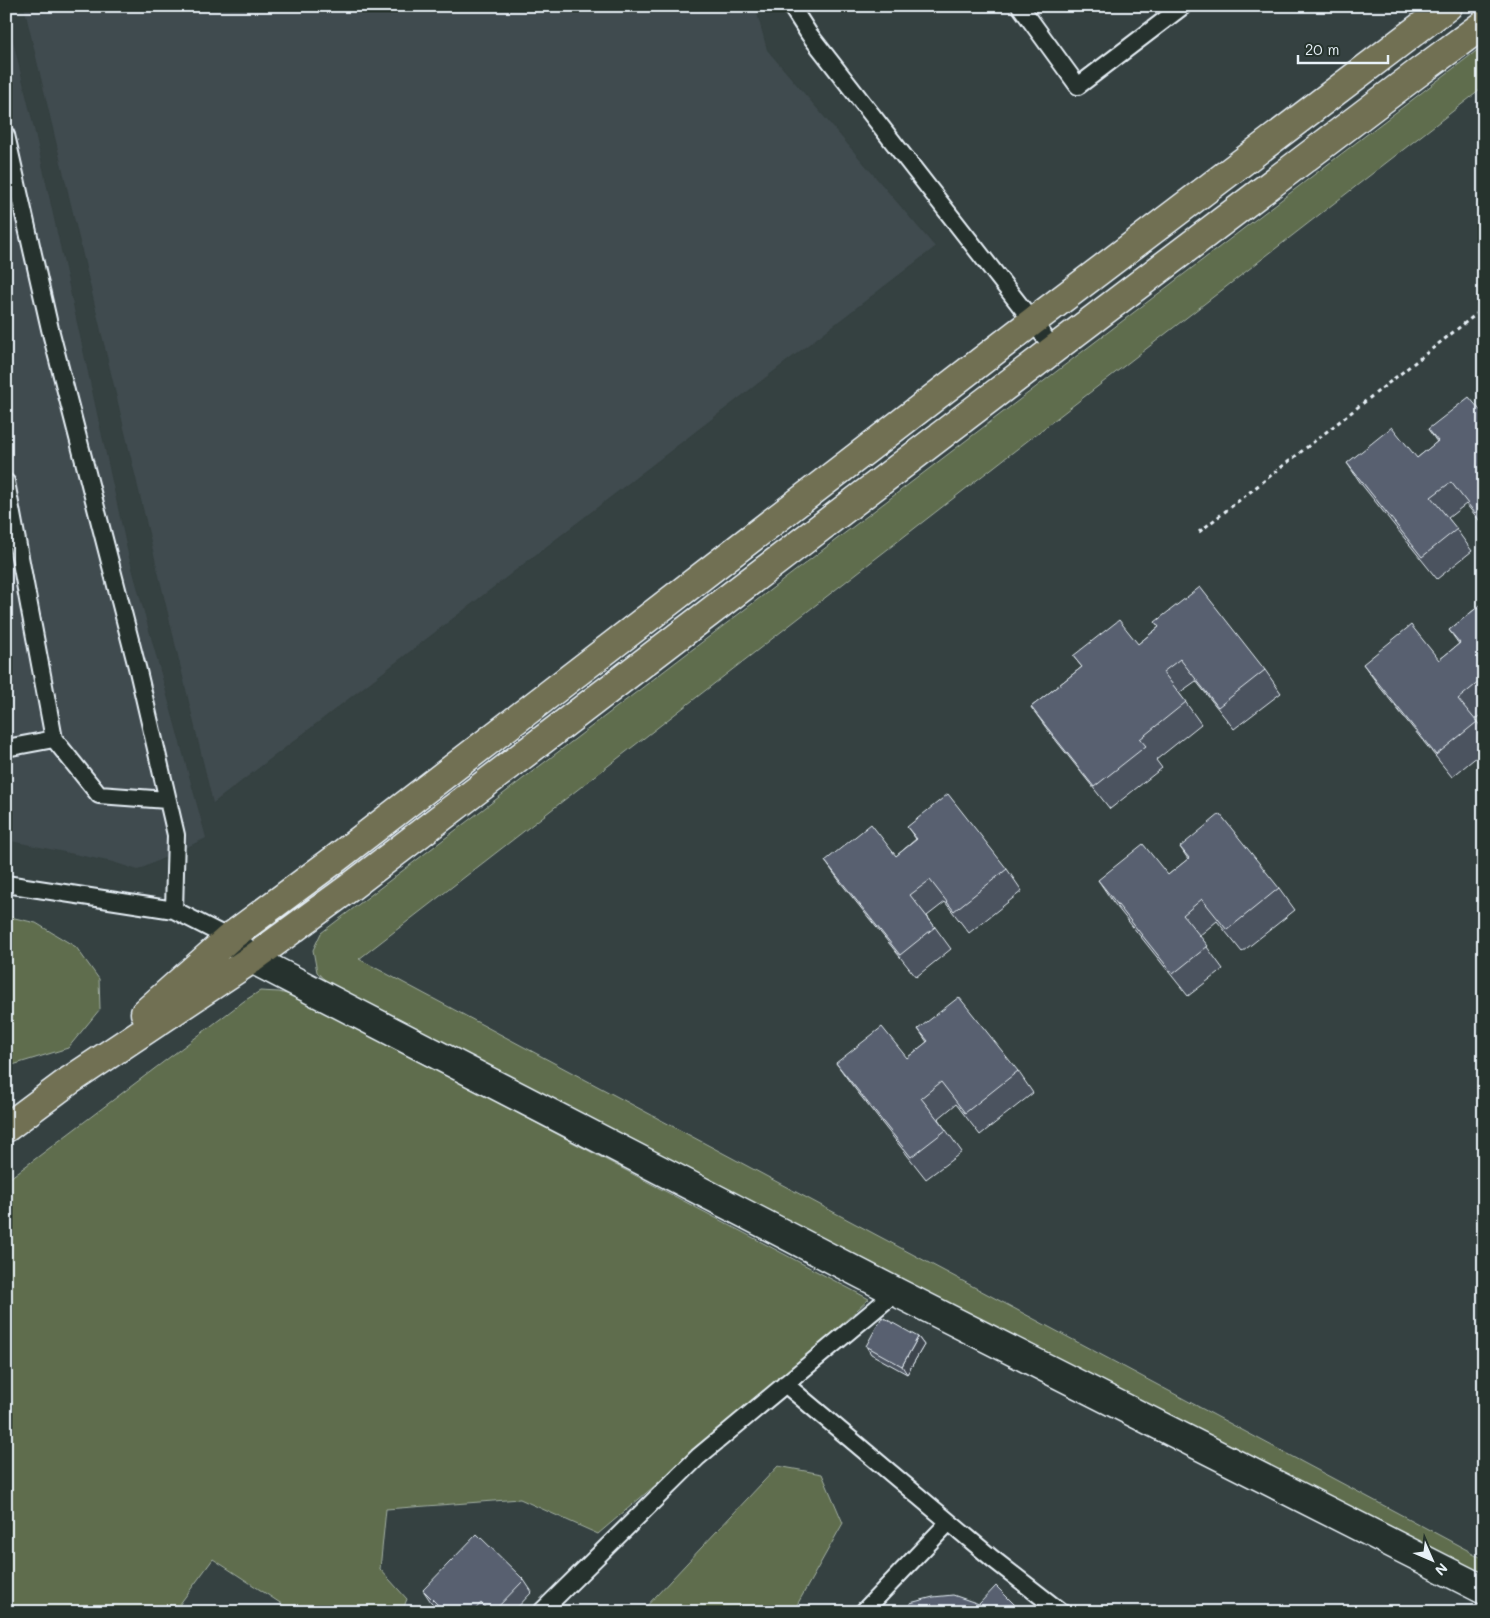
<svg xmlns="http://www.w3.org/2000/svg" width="1490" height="1618" font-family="Mali,sans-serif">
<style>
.built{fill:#404b4f}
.green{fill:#5e6d4e;stroke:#a3afa3}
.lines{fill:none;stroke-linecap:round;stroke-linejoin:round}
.lane-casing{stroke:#e8f1f8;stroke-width:20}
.street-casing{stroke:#e8f1f8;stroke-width:31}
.primary-casing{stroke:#e8f1f8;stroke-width:31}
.path{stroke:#e8f1f8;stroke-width:3;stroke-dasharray:4 4;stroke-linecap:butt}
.lane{stroke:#26332d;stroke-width:16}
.street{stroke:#26332d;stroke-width:28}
.primary{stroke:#716f52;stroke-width:28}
.wall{fill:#4c535f;stroke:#e8f1f8}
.shaded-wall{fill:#3e444e;stroke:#e8f1f8}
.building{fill:#58616f;stroke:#e8f1f8}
</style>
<rect width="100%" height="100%" fill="#354141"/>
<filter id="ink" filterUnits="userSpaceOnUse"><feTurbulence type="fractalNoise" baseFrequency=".02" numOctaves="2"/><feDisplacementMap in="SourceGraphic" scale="10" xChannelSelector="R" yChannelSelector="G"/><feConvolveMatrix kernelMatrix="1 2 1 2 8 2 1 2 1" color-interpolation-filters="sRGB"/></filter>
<g filter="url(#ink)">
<!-- built -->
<path class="built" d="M 24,6 L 755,6 L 767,50 L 935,247 L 213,803 Z
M 6,12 L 35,133 L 128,554 L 206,838 L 138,870 L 113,862 L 6,840 Z"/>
<!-- green -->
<path class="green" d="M 1484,45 L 1484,87 L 359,959 L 1484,1559 L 1484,1585 L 901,1279 L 330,986 L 317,972 L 313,950 L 321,933 Z
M 6,916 L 36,923 L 76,947 L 99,979 L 100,1009 L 68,1048 L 6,1067 Z
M 260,991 L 279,992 L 298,997 L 869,1299 L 815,1349 L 598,1534 L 520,1499 L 386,1509 L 380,1569 L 407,1599 L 402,1612 L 294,1612 L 213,1559 L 174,1612 L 6,1612 L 6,1181 L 244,1001 Z
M 778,1466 L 822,1474 L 843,1523 L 793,1612 L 641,1612 Z"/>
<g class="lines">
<!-- lane casing -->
<g class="lane-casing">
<path id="lane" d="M 791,6 L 809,34 L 1054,349
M 1020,6 L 1078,86 L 1183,6
M 6,135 L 50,329 L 138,671 L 176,835 L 174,910
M 6,482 L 54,739 L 6,748
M 54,739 L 99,795 L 167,800
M 6,884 L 174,910 L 229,938
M 785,1384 L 993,1559 L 1061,1612
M 541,1612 L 698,1457 L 896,1292
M 863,1612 L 949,1522"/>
</g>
<!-- street casing -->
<g class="street-casing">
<path id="street" d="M 229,938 L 252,959 L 896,1292 L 1484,1590"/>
</g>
<!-- primary casing -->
<g class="primary-casing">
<path id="primary" d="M 145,1013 L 229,938 L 334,860 L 1032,322 L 1448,6
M 6,1128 L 69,1081 L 252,959 L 349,888 L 1054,349 L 1415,75 L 1484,24"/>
</g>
<!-- path -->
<path class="path" d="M 1199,532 L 1484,308"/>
<!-- lane -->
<use href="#lane" class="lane"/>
<!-- street -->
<use href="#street" class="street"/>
<!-- primary -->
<use href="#primary" class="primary"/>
</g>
<!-- wall -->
<path class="wall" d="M 1484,415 L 1484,526 L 1466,504 L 1448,518 L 1472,551 L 1437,579 L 1362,485 L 1347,463 L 1417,458 L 1437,442 L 1428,429 Z
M 1484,602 L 1484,713 L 1475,719 L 1484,731 L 1484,751 L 1452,777 L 1379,686 L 1363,664 L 1439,660 L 1459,644 L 1449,630 Z
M 1155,622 L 1265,670 L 1281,693 L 1234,729 L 1196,681 L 1179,693 L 1201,724 L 1156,760 L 1162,768 L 1110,809 L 1047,729 L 1031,707 L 1082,667 L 1073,656 L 1138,644 L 1159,627 Z
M 907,827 L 1007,869 L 1022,891 L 969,933 L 945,902 L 927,916 L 951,949 L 916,977 L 841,883 L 825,861 L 896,856 L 916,839 Z
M 1180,847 L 1279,888 L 1295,910 L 1242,952 L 1217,921 L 1199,936 L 1223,969 L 1188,996 L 1113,902 L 1098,880 L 1168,875 L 1188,859 Z
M 918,1029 L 1018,1071 L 1033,1093 L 980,1135 L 956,1104 L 938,1119 L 962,1152 L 926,1179 L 852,1085 L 836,1063 L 907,1058 L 927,1042 Z
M 918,1337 L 924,1345 L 907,1374 L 871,1354 L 866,1346 Z
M 524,1580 L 532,1592 L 513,1612 L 441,1612 L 431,1602 L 423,1590 Z"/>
<!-- shaded-wall -->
<path class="shaded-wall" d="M 918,1337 L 924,1345 L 907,1374 L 902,1366 Z"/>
<!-- building -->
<path class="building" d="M 1469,397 L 1484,415 L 1484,506 L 1475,513 L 1451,482 L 1431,497 L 1457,529 L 1422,557 L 1347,463 L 1392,427 L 1417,458 L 1438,441 L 1428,429 Z
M 1200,587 L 1265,670 L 1218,707 L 1180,659 L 1163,672 L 1186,702 L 1140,739 L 1146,746 L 1094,787 L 1031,707 L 1082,667 L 1073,656 L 1119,620 L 1138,644 L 1159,627 L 1155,622 Z
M 1484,602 L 1484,685 L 1480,681 L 1458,699 L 1477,722 L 1436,755 L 1363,664 L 1411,625 L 1439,660 L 1460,643 L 1449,630 Z
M 948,794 L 1007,869 L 954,911 L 930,880 L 910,895 L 935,927 L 900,955 L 825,861 L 871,824 L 896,856 L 917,839 L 907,827 Z
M 1220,814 L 1279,888 L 1227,930 L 1202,899 L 1183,915 L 1208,946 L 1173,974 L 1098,880 L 1143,844 L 1168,875 L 1189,858 L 1180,847 Z
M 959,997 L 1018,1071 L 965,1113 L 941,1082 L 921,1098 L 946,1130 L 911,1157 L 836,1063 L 882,1027 L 907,1058 L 928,1041 L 918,1029 Z
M 882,1317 L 918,1337 L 902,1366 L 866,1346 Z
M 477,1534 L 524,1580 L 493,1612 L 490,1612 L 481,1603 L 473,1612 L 445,1612 L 423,1590 Z
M 996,1586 L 1022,1612 L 901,1612 L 910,1603 L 933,1597 L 953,1595 L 979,1604 Z"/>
</g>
<!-- margin -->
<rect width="1490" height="1618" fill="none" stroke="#26332d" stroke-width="25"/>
<rect x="12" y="12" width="1465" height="1593" fill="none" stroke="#e8f1f8" stroke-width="2" filter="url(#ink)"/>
<!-- north arrow -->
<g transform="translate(1432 1560) rotate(135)" stroke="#26332d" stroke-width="4" paint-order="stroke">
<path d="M0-4L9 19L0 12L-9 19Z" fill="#e8f1f8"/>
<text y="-8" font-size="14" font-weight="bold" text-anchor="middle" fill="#e8f1f8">N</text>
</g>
<!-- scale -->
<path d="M1298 55v8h90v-8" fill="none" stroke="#e8f1f8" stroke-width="2.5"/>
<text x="1305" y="55" font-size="15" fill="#e8f1f8" stroke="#26332d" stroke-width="4" paint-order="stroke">20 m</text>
</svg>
